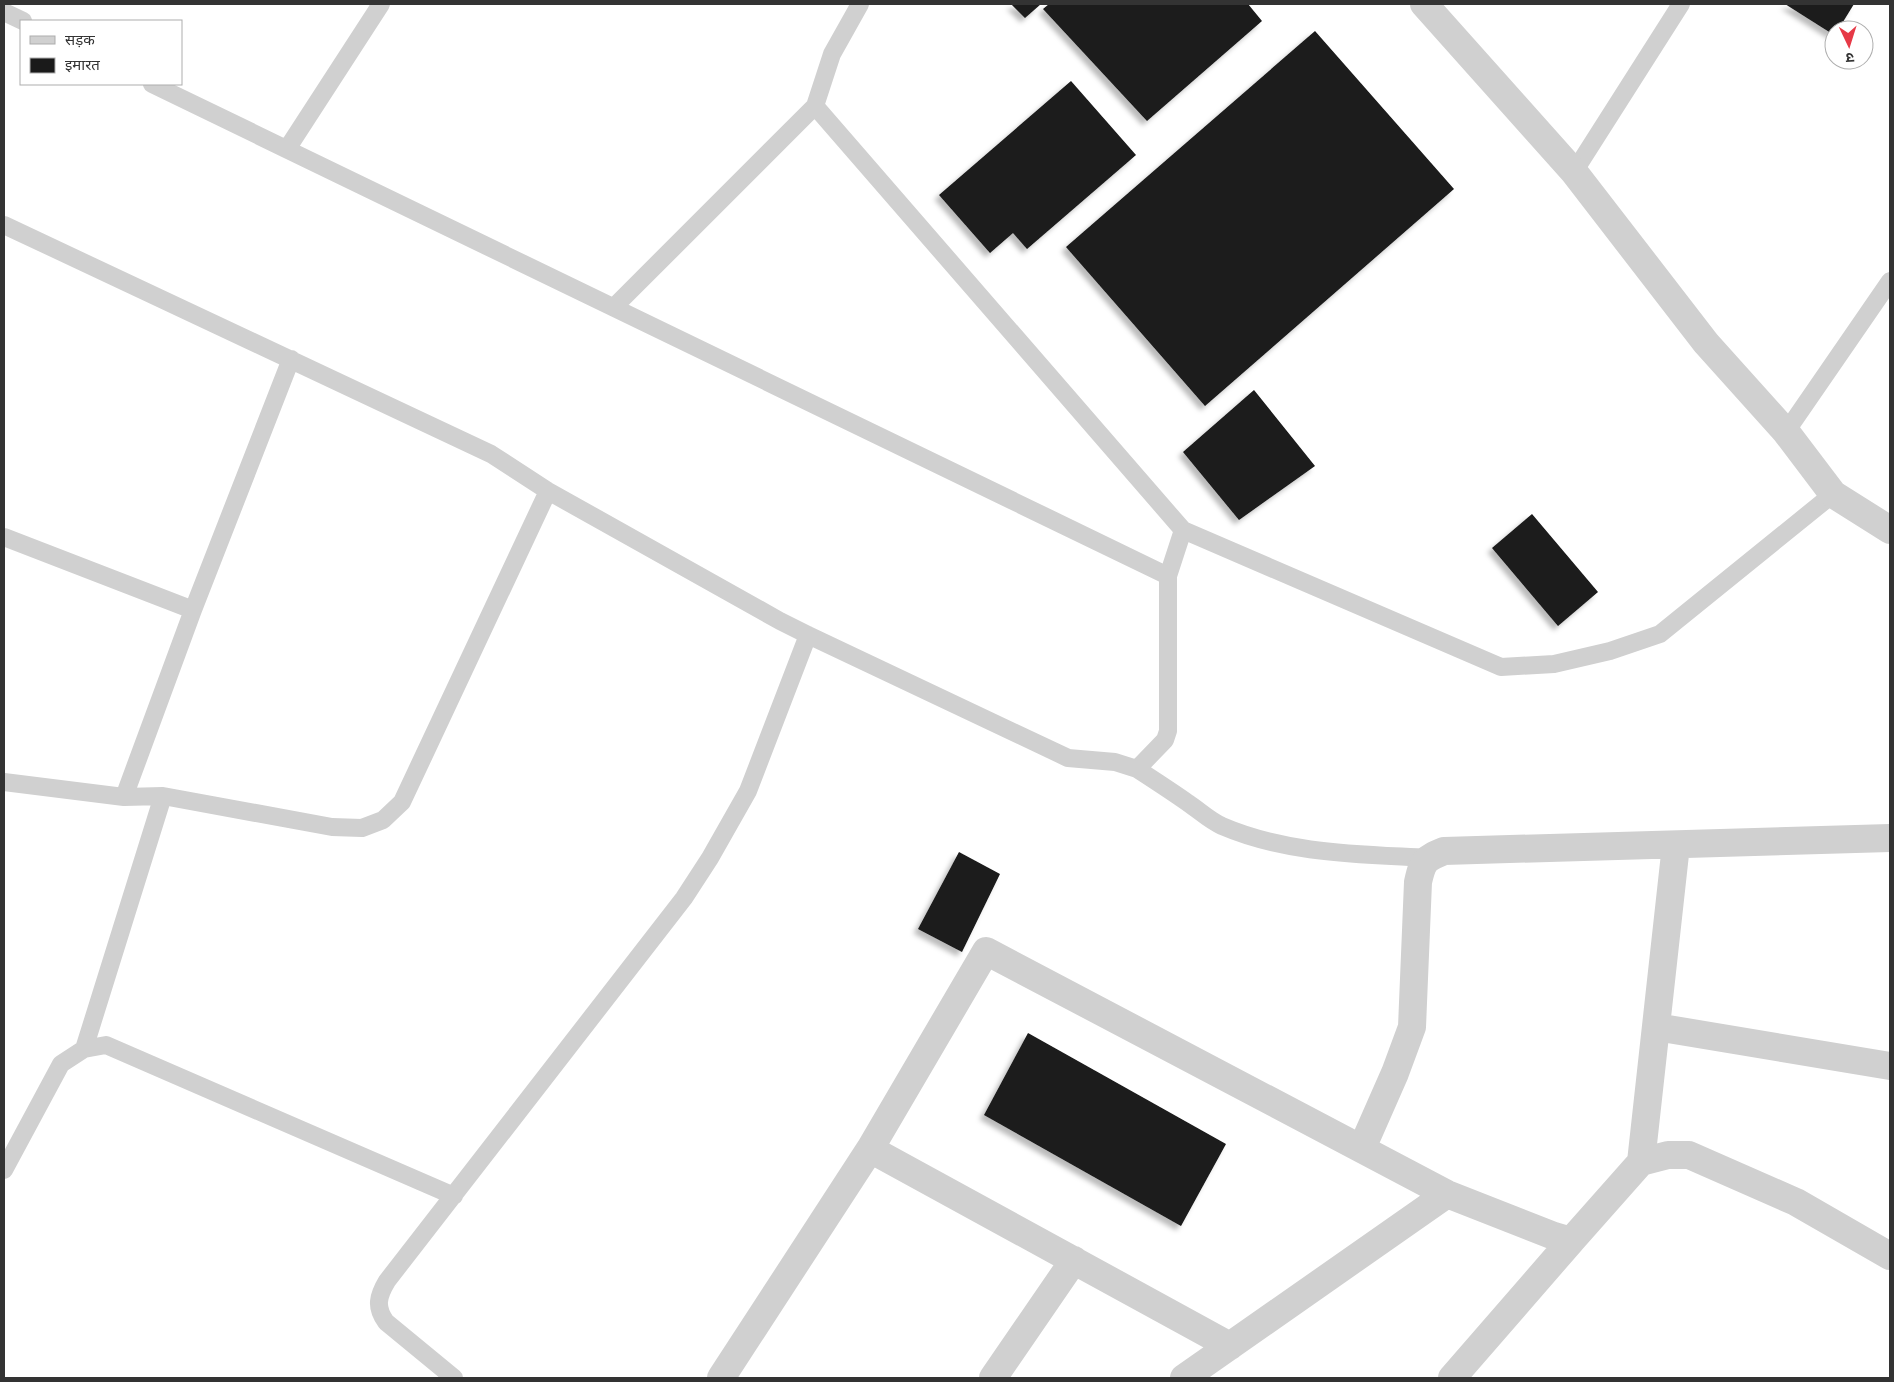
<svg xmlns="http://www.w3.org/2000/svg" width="1894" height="1382" font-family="'DejaVu Sans','Noto Sans Devanagari',sans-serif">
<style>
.building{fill:#1a1a1a;filter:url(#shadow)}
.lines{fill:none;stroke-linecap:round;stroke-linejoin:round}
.service{stroke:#d0d0d0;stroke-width:18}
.minor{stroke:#d0d0d0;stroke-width:28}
</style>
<defs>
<filter id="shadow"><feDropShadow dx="-4.5" dy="4.5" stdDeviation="2.5" flood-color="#0004"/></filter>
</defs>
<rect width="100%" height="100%" fill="#fff"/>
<!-- building -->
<path class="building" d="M 1011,4 L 1041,4 L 1025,18 Z
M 1049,4 L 1248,4 L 1262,21 L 1147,121 L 1043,9 Z
M 1785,4 L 1854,4 L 1838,30 L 1834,30 L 1834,35 Z
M 1315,31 L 1454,189 L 1205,406 L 1066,247 Z
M 1071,81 L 1136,155 L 1027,249 L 1013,233 L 990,253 L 939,195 Z
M 1254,390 L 1315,466 L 1239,520 L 1183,452 Z
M 1532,514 L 1598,592 L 1558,626 L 1492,548 Z
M 959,852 L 1000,874 L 962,952 L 918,929 Z
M 1028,1033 L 1226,1144 L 1181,1226 L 984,1115 Z"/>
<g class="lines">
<!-- service -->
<path class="service" d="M 4,12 L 23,21
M 152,84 L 1168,576
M 815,106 L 1183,530
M 287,149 L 381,4
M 1574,172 L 1681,4
M 4,225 L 491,454 L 548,491 L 780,621 L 808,635 L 1068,758 L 1115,762 L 1137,769 L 1165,740 L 1168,731 L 1168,576 L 1183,530 L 1501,667 L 1554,664 L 1610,651 L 1660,634 L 1833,494
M 614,307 L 815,106 L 832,54 L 860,4
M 1786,432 L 1890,281
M 4,537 L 193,610
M 1137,769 C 1154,780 1171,791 1188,803 C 1200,811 1209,820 1222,826 C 1287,854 1359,854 1428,858
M 4,782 L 124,797 L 163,796 L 332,827 L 362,828 L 383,820 L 402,802 L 548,491
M 124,797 L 193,610 L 291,359
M 84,1049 L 163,796
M 4,1170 L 61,1064 L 84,1049 L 106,1045 L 454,1196
M 454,1378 L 386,1322 C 375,1307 378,1296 387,1281 L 684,898 L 710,858 L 748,791 L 808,635"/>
<!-- minor -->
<path class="minor" d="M 1424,4 L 1574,172 L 1706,343 L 1786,432 L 1833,494 L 1890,530
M 1656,1027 L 1890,1066
M 1362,1148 L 1395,1073 L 1412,1027 L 1418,882 C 1423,860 1425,859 1444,851 L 1890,838
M 870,1149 L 1230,1346
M 1641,1162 L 1676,845
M 721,1378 L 870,1149 L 986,951 L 1447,1194 L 1554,1236 L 1571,1241 L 1641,1162 L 1668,1155 L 1689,1155 L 1796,1202 L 1890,1256
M 993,1378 L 1074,1260
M 1184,1378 L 1447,1194
M 1452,1378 L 1571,1241"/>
</g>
<!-- border -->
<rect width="1894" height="1382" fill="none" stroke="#333333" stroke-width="10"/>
<!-- legend -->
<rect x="20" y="20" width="162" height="65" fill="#ffffff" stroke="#adadad"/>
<rect x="30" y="36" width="25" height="8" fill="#d0d0d0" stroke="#adadad"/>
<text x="65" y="45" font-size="15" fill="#333333">सड़क</text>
<rect x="30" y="58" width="25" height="15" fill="#1a1a1a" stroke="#adadad"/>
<text x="65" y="70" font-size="15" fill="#333333">इमारत</text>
<!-- north arrow -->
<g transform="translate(1849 45) rotate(176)"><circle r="24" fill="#ffffff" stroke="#adadad"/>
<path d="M0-4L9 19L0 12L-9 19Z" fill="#e63946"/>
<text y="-8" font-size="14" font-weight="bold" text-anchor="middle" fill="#333333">उ</text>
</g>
</svg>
